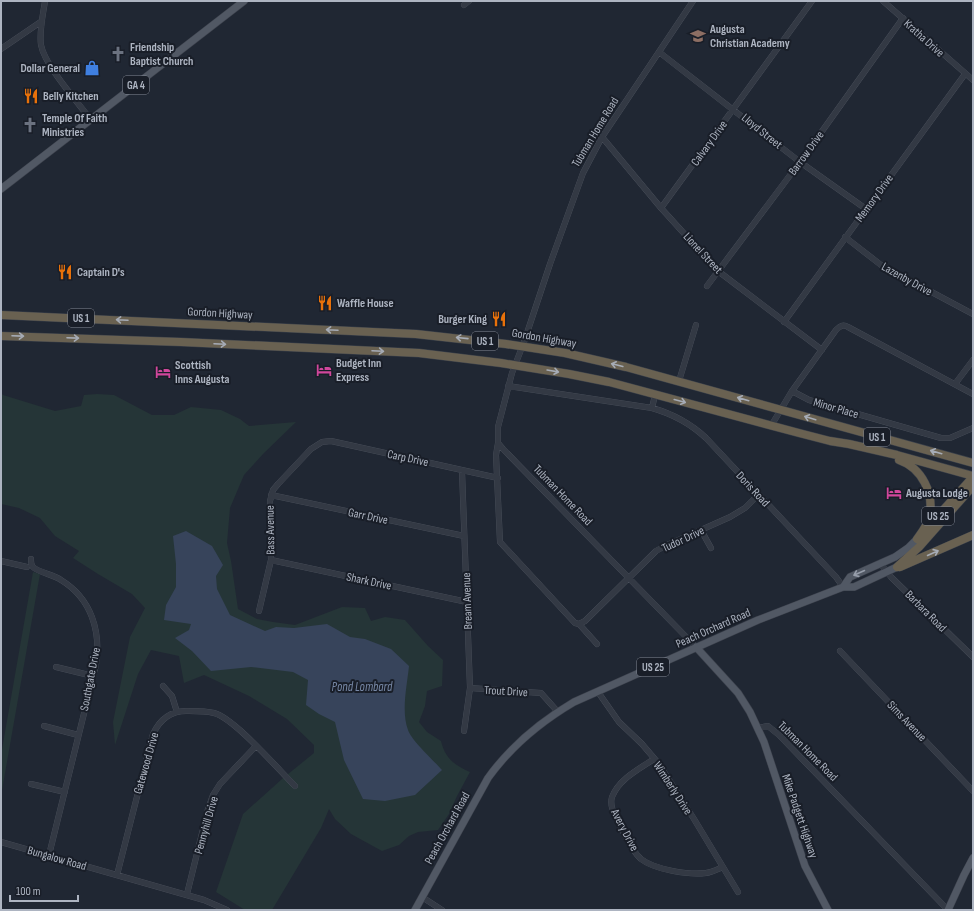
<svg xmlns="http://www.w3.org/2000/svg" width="974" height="911" font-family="'Sofia Sans Condensed',sans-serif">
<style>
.green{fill:#253537}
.water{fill:#37445b}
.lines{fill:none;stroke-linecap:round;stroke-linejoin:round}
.minor-casing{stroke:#4e545f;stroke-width:6}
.major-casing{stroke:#3d424d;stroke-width:8}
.highway-casing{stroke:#3b414b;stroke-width:9}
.minor{stroke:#333944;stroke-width:5.5}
.major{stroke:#515864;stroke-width:7}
.highway{stroke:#696151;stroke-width:8}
.oneway{stroke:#a6acb6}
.oneway2{stroke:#969daa}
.labels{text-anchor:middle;stroke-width:4;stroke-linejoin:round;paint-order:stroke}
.shield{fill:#191e28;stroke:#818793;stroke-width:1}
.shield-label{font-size:11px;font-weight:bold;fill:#adb4c1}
.poi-label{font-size:12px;font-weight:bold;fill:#adb4c1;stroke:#191e28;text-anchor:start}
.street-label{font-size:12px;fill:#adb4c1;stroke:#191e28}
.water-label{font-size:13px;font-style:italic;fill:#7889a7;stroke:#191e28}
</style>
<rect width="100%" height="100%" fill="#202733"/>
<!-- green -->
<path class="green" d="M 1,393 L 3,395 L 55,411 L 81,406 L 84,395 L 97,394 L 114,395 L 152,415 L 174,415 L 191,407 L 221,410 L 240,419 L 249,426 L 296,422 L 263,454 L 244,475 L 230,508 L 227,543 L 231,561 L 238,609 L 257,619 L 273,622 L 295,625 L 342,607 L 365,608 L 371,621 L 385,617 L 405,620 L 428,646 L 443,660 L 442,686 L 427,691 L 425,706 L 419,722 L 427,732 L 441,741 C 445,758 454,765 470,772 L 457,796 L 449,814 L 438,830 L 418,832 L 409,836 L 399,845 L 382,851 L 351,834 L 335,819 L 329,809 L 321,828 L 272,910 L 245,910 L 216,892 L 243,814 L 282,779 L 314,753 L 314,745 L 287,719 L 249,696 L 204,675 L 184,683 L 179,656 L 151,650 L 138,674 L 115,745 L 113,722 L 130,637 L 145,608 L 132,594 L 98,574 L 73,558 L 79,551 L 55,536 L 40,518 L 19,508 L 1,504 Z
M 33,572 L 40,574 L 1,796 L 1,755 Z"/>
<!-- water -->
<path class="water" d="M 186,531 L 212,546 L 223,565 L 216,576 L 217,589 L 230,615 L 265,631 L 276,627 L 294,628 L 327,624 L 350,637 L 365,639 L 391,649 L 409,666 C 407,686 401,711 408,730 C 411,740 435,762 442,770 L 415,795 L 385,801 L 363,799 L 344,760 L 335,722 L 319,714 L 306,705 L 308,680 L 293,672 L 251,667 L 211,671 L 192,651 L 175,638 L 189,630 L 191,624 L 164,620 L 166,605 L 176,587 L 176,564 L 173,536 Z"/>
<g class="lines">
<!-- minor casing -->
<g class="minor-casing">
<path id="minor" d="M 45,1 C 43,15 39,31 41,45 C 45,66 77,101 91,120
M 693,1 L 602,137 L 583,173 L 550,264 L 524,342 L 512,373 L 498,427 L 498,443 L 503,449 L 696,647
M 883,1 L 973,80
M 464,5 L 469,1
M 1,49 L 42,21
M 659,52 L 800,162 L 866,209
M 602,137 L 661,208 L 718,271 L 822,350
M 661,208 L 812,1
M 845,237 L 881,265 L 973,314
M 707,286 L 800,162 L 903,18
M 784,322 L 965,74
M 679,381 L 696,325
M 955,384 L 973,360
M 508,386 L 652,408 C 673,414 690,423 706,438 L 836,577 L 843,587
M 792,391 L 809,400 L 941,438 L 950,438 L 973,428
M 652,408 L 655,395
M 771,426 L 792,391 L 836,330 C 840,326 843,324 848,327 L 973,394
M 498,443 L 496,455 L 500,542 L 575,623 L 579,624 L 585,621 L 656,551 L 665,546 L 730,517 L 745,508 L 758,495
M 462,471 L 470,688 L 464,731
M 271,495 L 464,536
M 701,530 L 711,548
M 31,559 C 31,562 31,565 33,567 C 38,572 54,575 61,580 C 92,599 101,632 96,665 L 49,855
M 271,560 L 467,602
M 1,561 L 27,567
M 880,563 L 891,577 L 973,657
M 259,611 L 271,560 L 270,501 L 273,490 L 278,484 L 311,449 L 322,442 L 331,441 L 498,478
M 579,624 L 597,644
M 840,651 L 973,791
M 56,667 L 93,676
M 163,686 L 172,696 L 177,712
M 470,688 L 541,693 L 558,712
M 598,692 L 619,722 L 642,744 L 659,764 L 694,819 L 738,892
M 44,726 L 78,735
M 757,728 L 768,726 L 779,735 L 948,910
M 654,759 C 639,769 619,779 612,797 C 609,807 616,817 620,826 C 626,837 631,850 641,859 C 655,870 689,875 706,873 C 712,872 718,869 723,867
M 31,784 L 65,792
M 1,842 L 204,900 L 227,910
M 117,875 L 153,734 C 160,719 172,710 189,711 C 197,711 206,711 214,713 C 234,718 278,769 295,786
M 187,894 L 208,809 L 213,795 L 220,784 L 256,746
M 422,897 L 442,910"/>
</g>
<!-- major casing -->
<g class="major-casing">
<path id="major" d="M 1,189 L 244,1
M 843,587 L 850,577 L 895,557 L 908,548 L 917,539
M 696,647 L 738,693 L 750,712 L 764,742 L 805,866 L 828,910
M 415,910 L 488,778 C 511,746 540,722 574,702 L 758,620 L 843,587 L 854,587 L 897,567
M 948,910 L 964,875 L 973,858"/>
</g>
<!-- highway casing -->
<g class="highway-casing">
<path id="highway" d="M 1,315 L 416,334 L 506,344 L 565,353 L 626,367 L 973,463
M 1,336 L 181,342 L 419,353 L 501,363 L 569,374 L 609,382 L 799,433 L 830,441 L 849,444 L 897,455 L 973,476
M 899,460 C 922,468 935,494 929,518 C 927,526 922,532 917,539
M 927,528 L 973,477
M 897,567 L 919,547 L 973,486
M 900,567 L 973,535"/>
</g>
<!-- minor -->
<use href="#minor" class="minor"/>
<!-- major -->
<use href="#major" class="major"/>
<!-- highway -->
<use href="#highway" class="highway"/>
</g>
<!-- one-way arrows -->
<defs><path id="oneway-shaft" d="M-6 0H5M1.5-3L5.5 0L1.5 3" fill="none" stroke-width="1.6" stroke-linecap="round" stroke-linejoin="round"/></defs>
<g class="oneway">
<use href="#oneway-shaft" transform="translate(122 320) rotate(-177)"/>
<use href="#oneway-shaft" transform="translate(332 330) rotate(-177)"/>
<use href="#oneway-shaft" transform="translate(18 336) rotate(2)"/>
<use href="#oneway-shaft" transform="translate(73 338) rotate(2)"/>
<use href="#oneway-shaft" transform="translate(462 338) rotate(-174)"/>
<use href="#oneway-shaft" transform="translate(220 344) rotate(3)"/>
<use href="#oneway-shaft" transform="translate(378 351) rotate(3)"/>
<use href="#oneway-shaft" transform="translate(617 365) rotate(-166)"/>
<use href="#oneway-shaft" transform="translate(553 371) rotate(10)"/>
<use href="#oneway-shaft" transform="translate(743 399) rotate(-164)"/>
<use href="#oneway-shaft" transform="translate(680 401) rotate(15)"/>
<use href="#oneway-shaft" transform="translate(810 418) rotate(-163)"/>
<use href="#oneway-shaft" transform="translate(936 452) rotate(-164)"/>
<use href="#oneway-shaft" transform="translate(933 553) rotate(-24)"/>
</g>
<use class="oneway2" href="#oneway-shaft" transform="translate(859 573) rotate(156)"/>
<!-- icons -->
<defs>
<g id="school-bare" transform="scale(1.2)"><path d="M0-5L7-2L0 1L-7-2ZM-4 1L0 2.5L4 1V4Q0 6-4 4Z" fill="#8d6e63" stroke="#191e28" stroke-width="2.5" paint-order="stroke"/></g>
<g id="church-bare" transform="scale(1.2)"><path d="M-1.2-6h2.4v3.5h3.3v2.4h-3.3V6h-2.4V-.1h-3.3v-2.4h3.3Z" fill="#6b7280" stroke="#191e28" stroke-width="2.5" paint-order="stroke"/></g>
<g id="shop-bare" transform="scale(1.2)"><path d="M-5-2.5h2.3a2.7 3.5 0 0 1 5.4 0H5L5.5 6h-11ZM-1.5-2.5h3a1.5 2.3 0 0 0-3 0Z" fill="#3f7fe0" stroke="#191e28" stroke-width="2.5" paint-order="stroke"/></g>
<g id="restaurant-bare" transform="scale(1.2)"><path d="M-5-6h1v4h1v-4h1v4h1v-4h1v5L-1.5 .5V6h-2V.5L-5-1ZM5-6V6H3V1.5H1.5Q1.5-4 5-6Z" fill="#e8710a" stroke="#191e28" stroke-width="2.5" paint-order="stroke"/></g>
<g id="hotel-bare" transform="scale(1.2)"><path d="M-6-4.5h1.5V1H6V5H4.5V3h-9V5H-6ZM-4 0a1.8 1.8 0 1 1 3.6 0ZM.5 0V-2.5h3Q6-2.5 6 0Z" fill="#d1479c" stroke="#191e28" stroke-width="2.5" paint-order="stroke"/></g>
</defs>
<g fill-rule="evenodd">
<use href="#school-bare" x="698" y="36"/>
<use href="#church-bare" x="118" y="54"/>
<use href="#shop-bare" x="92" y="68"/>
<use href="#restaurant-bare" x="31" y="96"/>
<use href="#church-bare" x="30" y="125"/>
<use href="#restaurant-bare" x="65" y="272"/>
<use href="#restaurant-bare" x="325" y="303"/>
<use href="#restaurant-bare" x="499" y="319"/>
<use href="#hotel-bare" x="324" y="370"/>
<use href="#hotel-bare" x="163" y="372"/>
<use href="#hotel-bare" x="894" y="493"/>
</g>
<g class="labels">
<!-- shield labels -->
<g class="shield">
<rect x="123" y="76" width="26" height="18" rx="3"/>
<rect x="68" y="309" width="26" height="18" rx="3"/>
<rect x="472" y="332" width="26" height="18" rx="3"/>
<rect x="864" y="428" width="26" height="18" rx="3"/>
<rect x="922" y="507" width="32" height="18" rx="3"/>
<rect x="637" y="658" width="32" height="18" rx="3"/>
</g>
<g class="shield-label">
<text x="136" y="89">GA 4</text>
<text x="81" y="322">US 1</text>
<text x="485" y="345">US 1</text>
<text x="877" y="441">US 1</text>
<text x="938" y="520">US 25</text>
<text x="653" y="671">US 25</text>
</g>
<!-- poi labels -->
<g class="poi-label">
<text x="710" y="33">Augusta<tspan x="710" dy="14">Christian Academy</tspan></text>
<text x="130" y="51">Friendship<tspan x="130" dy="14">Baptist Church</tspan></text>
<text x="80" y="72" text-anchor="end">Dollar General</text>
<text x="43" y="100">Belly Kitchen</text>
<text x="42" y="122">Temple Of Faith<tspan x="42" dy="14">Ministries</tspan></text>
<text x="77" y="276">Captain D's</text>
<text x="337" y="307">Waffle House</text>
<text x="487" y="323" text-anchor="end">Burger King</text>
<text x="336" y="367">Budget Inn<tspan x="336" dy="14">Express</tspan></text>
<text x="175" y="369">Scottish<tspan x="175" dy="14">Inns Augusta</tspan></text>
<text x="906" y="497">Augusta Lodge</text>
</g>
<!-- street labels -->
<g class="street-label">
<text transform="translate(924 38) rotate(42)" y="4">Kratha Drive</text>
<text transform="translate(762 131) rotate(39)" y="4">Lloyd Street</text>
<text transform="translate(595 132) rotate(-59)" y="4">Tubman Home Road</text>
<text transform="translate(709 143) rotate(-54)" y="4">Calvary Drive</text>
<text transform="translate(806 153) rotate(-54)" y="4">Barrow Drive</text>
<text transform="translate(874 198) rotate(-54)" y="4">Memory Drive</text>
<text transform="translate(703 253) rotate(47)" y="4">Lionel Street</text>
<text transform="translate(907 279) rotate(29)" y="4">Lazenby Drive</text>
<text transform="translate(220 313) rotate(3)" y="4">Gordon Highway</text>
<text transform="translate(544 338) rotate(10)" y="4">Gordon Highway</text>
<text transform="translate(836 408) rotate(16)" y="4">Minor Place</text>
<text transform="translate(408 458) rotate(12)" y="4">Carp Drive</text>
<text transform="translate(753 489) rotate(47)" y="4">Doris Road</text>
<text transform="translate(563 495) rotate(46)" y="4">Tubman Home Road</text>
<text transform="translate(368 516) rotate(12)" y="4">Garr Drive</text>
<text transform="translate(270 530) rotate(-91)" y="4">Bass Avenue</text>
<text transform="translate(683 539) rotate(-25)" y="4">Tudor Drive</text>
<text transform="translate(369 581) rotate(12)" y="4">Shark Drive</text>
<text transform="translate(467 601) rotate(-92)" y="4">Bream Avenue</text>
<text transform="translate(926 611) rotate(45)" y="4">Barbara Road</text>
<text transform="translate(713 628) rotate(-24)" y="4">Peach Orchard Road</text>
<text transform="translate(90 679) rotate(-79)" y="4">Southgate Drive</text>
<text transform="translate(506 691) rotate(3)" y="4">Trout Drive</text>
<text transform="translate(907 721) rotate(46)" y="4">Sims Avenue</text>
<text transform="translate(808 751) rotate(45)" y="4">Tubman Home Road</text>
<text transform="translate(146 763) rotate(-74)" y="4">Gatewood Drive</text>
<text transform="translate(673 788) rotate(57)" y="4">Wimberly Drive</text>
<text transform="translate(800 816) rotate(71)" y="4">Mike Padgett Highway</text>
<text transform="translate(206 825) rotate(-74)" y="4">Pennyhill Drive</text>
<text transform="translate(447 828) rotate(-61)" y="4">Peach Orchard Road</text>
<text transform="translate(625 830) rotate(62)" y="4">Avery Drive</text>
<text transform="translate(57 858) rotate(16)" y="4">Bungalow Road</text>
</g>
<!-- water labels -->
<g class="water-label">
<text x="362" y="691">Pond Lombard</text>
</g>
</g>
<!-- border -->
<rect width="974" height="911" fill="none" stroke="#adb4c1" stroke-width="4"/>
<!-- scale -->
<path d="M10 895v6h68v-6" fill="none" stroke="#adb4c1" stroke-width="2"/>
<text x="16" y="895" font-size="12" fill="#adb4c1" stroke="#191e28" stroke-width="3" paint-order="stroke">100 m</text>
</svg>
